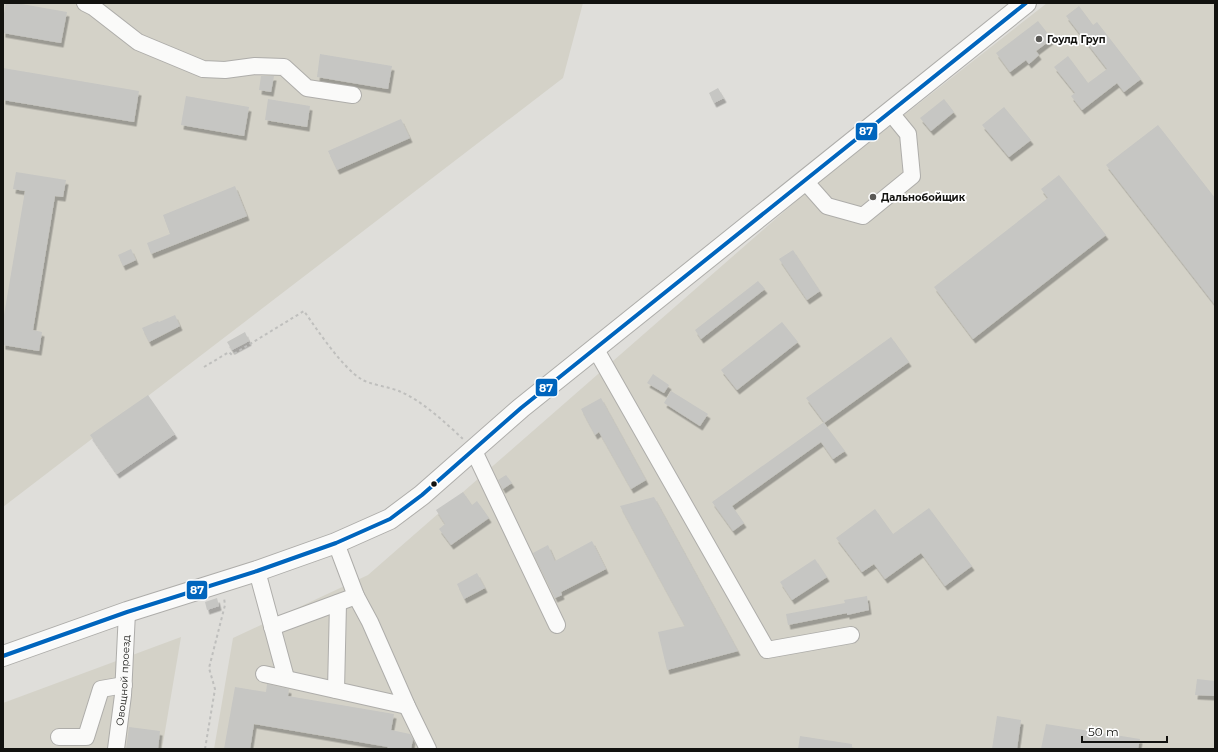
<svg xmlns="http://www.w3.org/2000/svg" width="1218" height="752" font-family="Montserrat,sans-serif">
<style>
.built{fill:#d4d2c8}
.building{fill:#c6c6c3;filter:url(#shadow)}
.lines{fill:none;stroke-linecap:round;stroke-linejoin:round}
.minor-casing{stroke:#aeadaa;stroke-width:18}
.major-casing{stroke:#aeadaa;stroke-width:22}
.path{stroke:#bfbfbd;stroke-width:2;stroke-dasharray:3 3;stroke-linecap:butt}
.minor{stroke:#fafaf9;stroke-width:16}
.major{stroke:#fafaf9;stroke-width:20}
.bus-1-casing{stroke:#fff;stroke-width:7}
.bus-1{stroke:#0065bd;stroke-width:4}
.poi-dot{fill:#5a5956;stroke:#fff;stroke-width:1.5}
.bus-dot{fill:#12120f;stroke:#fff;stroke-width:1.5}
.labels{text-anchor:middle;stroke-width:3.5;stroke-linejoin:round;paint-order:stroke}
.poi-label{font-size:10px;font-weight:bold;fill:#12120f;stroke:#fff;text-anchor:start}
.street-label{font-size:10px;fill:#12120f;stroke:#fff}
.line-badge{stroke:#fff;stroke-width:1.5}
.badge-label{font-size:11px;text-anchor:middle;font-weight:bold;fill:#fff}
</style>
<defs>
<filter id="shadow"><feDropShadow dx="2.5" dy="4.5" stdDeviation="0" flood-color="#0004"/></filter>
</defs>
<rect width="100%" height="100%" fill="#dfdeda"/>
<!-- built -->
<path class="built" d="M 3,3 L 583,3 L 563,78 L 3,507 Z
M 1047,3 L 1215,3 L 1215,749 L 214,749 L 233,638 L 368,575 L 811,188 Z
M 181,637 L 162,749 L 3,749 L 3,703 Z"/>
<!-- building -->
<path class="building" d="M 6,3 L 16,3 L 67,12 L 61,43 L 3,33 L 3,19 Z
M 1079,6 L 1093,25 L 1097,22 L 1141,79 L 1124,92 L 1117,83 L 1082,110 L 1071,96 L 1075,93 L 1054,67 L 1068,56 L 1088,83 L 1107,69 L 1066,16 Z
M 1038,21 L 1052,39 L 1036,51 L 1039,55 L 1029,64 L 1026,60 L 1010,72 L 996,53 Z
M 320,54 L 392,66 L 388,89 L 317,77 Z
M 3,68 L 139,91 L 134,122 L 3,100 Z
M 261,76 L 274,76 L 271,92 L 259,90 Z
M 718,88 L 724,98 L 714,103 L 709,93 Z
M 186,96 L 249,107 L 244,136 L 181,125 Z
M 268,99 L 310,106 L 307,127 L 265,120 Z
M 944,99 L 954,112 L 931,131 L 920,118 Z
M 1004,107 L 1031,140 L 1009,157 L 982,125 Z
M 401,119 L 410,138 L 337,170 L 328,151 Z
M 1158,125 L 1215,198 L 1215,305 L 1106,165 Z
M 16,172 L 66,180 L 63,197 L 55,196 L 33,330 L 42,332 L 39,351 L 3,345 L 3,321 L 25,191 L 13,189 Z
M 1059,175 L 1106,235 L 973,339 L 934,287 L 1048,198 L 1041,189 Z
M 235,186 L 247,216 L 151,254 L 147,243 L 170,234 L 163,215 Z
M 131,249 L 136,260 L 123,266 L 118,255 Z
M 793,250 L 820,291 L 807,300 L 779,259 Z
M 758,281 L 765,289 L 701,339 L 695,330 Z
M 175,315 L 180,326 L 149,342 L 142,328 L 158,321 L 159,322 Z
M 782,322 L 798,342 L 737,390 L 721,370 Z
M 245,332 L 249,341 L 232,350 L 227,342 Z
M 891,337 L 909,362 L 824,423 L 845,451 L 833,459 L 821,442 L 732,506 L 744,523 L 733,531 L 712,502 L 824,422 L 806,398 Z
M 653,374 L 669,385 L 664,393 L 647,383 Z
M 671,391 L 708,414 L 700,426 L 664,403 Z
M 148,395 L 175,434 L 117,474 L 90,435 Z
M 601,398 L 646,480 L 631,489 L 599,432 L 595,435 L 581,409 Z
M 506,475 L 512,483 L 503,489 L 498,480 Z
M 463,492 L 472,505 L 477,501 L 489,518 L 451,545 L 439,529 L 445,524 L 436,510 Z
M 654,497 L 738,651 L 667,670 L 658,632 L 685,626 L 620,506 Z
M 929,508 L 972,566 L 945,586 L 921,553 L 885,579 L 874,564 L 862,572 L 836,538 L 875,509 L 893,534 Z
M 592,541 L 606,569 L 561,592 L 562,595 L 555,598 L 533,553 L 548,545 L 555,561 Z
M 815,559 L 827,577 L 792,600 L 780,582 Z
M 477,573 L 485,588 L 464,599 L 457,584 Z
M 867,596 L 869,610 L 847,615 L 847,613 L 788,625 L 786,614 L 845,603 L 844,600 Z
M 217,598 L 219,606 L 207,610 L 205,602 Z
M 1197,679 L 1215,681 L 1215,696 L 1195,695 Z
M 267,684 L 289,689 L 288,696 L 394,714 L 391,730 L 410,734 L 413,739 L 411,749 L 387,749 L 388,747 L 254,724 L 250,749 L 224,749 L 235,687 L 266,692 Z
M 997,716 L 1021,720 L 1017,749 L 992,749 Z
M 1046,724 L 1140,739 L 1138,749 L 1041,749 Z
M 129,727 L 160,731 L 158,749 L 126,749 Z
M 800,736 L 852,744 L 852,749 L 798,749 Z"/>
<g class="lines">
<!-- minor casing -->
<g class="minor-casing">
<g id="minor">
<path d="M 85,3 L 93,7 L 138,42 L 203,69 L 225,70 L 255,66 L 284,67 L 307,88 L 353,95"/>
<path d="M 804,180 L 827,206 L 863,216 L 912,176 L 908,134 L 890,112"/>
<path d="M 595,348 L 767,650 L 851,635"/>
<path d="M 473,449 L 557,625"/>
<path d="M 336,543 L 356,596 L 370,622 L 407,706 L 428,749"/>
<path d="M 257,571 L 286,678"/>
<path d="M 272,627 L 356,596"/>
<path d="M 264,674 L 407,706"/>
<path d="M 336,690 L 338,603"/>
<path d="M 59,737 L 86,737 L 101,689 L 124,685"/>
<path id="s1" d="M 116,749 L 123,695 L 127,612"/>
</g>
</g>
<!-- major casing -->
<g class="major-casing">
<path id="major" d="M 3,656 L 127,612 L 257,571 L 336,543 L 390,519 L 422,495 L 521,408 L 1026,3"/>
</g>
<!-- path -->
<path class="path" d="M 204,367 L 229,352 L 232,355 L 304,311 C 318,331 342,367 361,379 C 368,384 389,387 399,391 C 421,400 446,423 463,439
M 205,749 L 215,689 L 209,668 L 225,605 L 224,598"/>
<!-- minor -->
<use href="#minor" class="minor"/>
<!-- major -->
<use href="#major" class="major"/>
<!-- bus-1 casing -->
<g class="bus-1-casing">
<path id="bus-1" d="M 3,656 L 127,612 L 257,571 L 336,543 L 390,519 L 422,495 L 521,408 L 1026,3"/>
</g>
<!-- bus-1 -->
<use href="#bus-1" class="bus-1"/>
</g>
<!-- markers -->
<g class="poi-dot">
<circle cx="1039" cy="39" r="4"/>
<circle cx="873" cy="197" r="4"/>
</g>
<circle class="bus-dot" cx="434" cy="484" r="3.5"/>
<g class="labels">
<!-- poi labels -->
<g class="poi-label">
<text x="1047" y="43">Гоулд Груп</text>
<text x="881" y="201">Дальнобойщик</text>
</g>
<!-- street labels -->
<g class="street-label">
<text dy="4" stroke="none"><textPath href="#s1" startOffset="69">Овощной проезд</textPath></text>
</g>
</g>
<g class="line-badge">
<rect x="855" y="122" width="23" height="19" rx="4" fill="#0065bd"/>
<rect x="535" y="378" width="23" height="19" rx="4" fill="#0065bd"/>
<rect x="186" y="580" width="22" height="20" rx="4" fill="#0065bd"/>
</g>
<g class="badge-label">
<text x="866" y="135">87</text>
<text x="546" y="392">87</text>
<text x="197" y="594">87</text>
</g>
<!-- border -->
<rect width="1218" height="752" fill="none" stroke="#12120f" stroke-width="8"/>
<!-- scale -->
<path d="M1082 736v6h85v-6" fill="none" stroke="#12120f" stroke-width="2"/>
<text x="1088" y="736" font-size="12" fill="#12120f" stroke="#ffffff" stroke-width="3" paint-order="stroke">50 m</text>
</svg>
